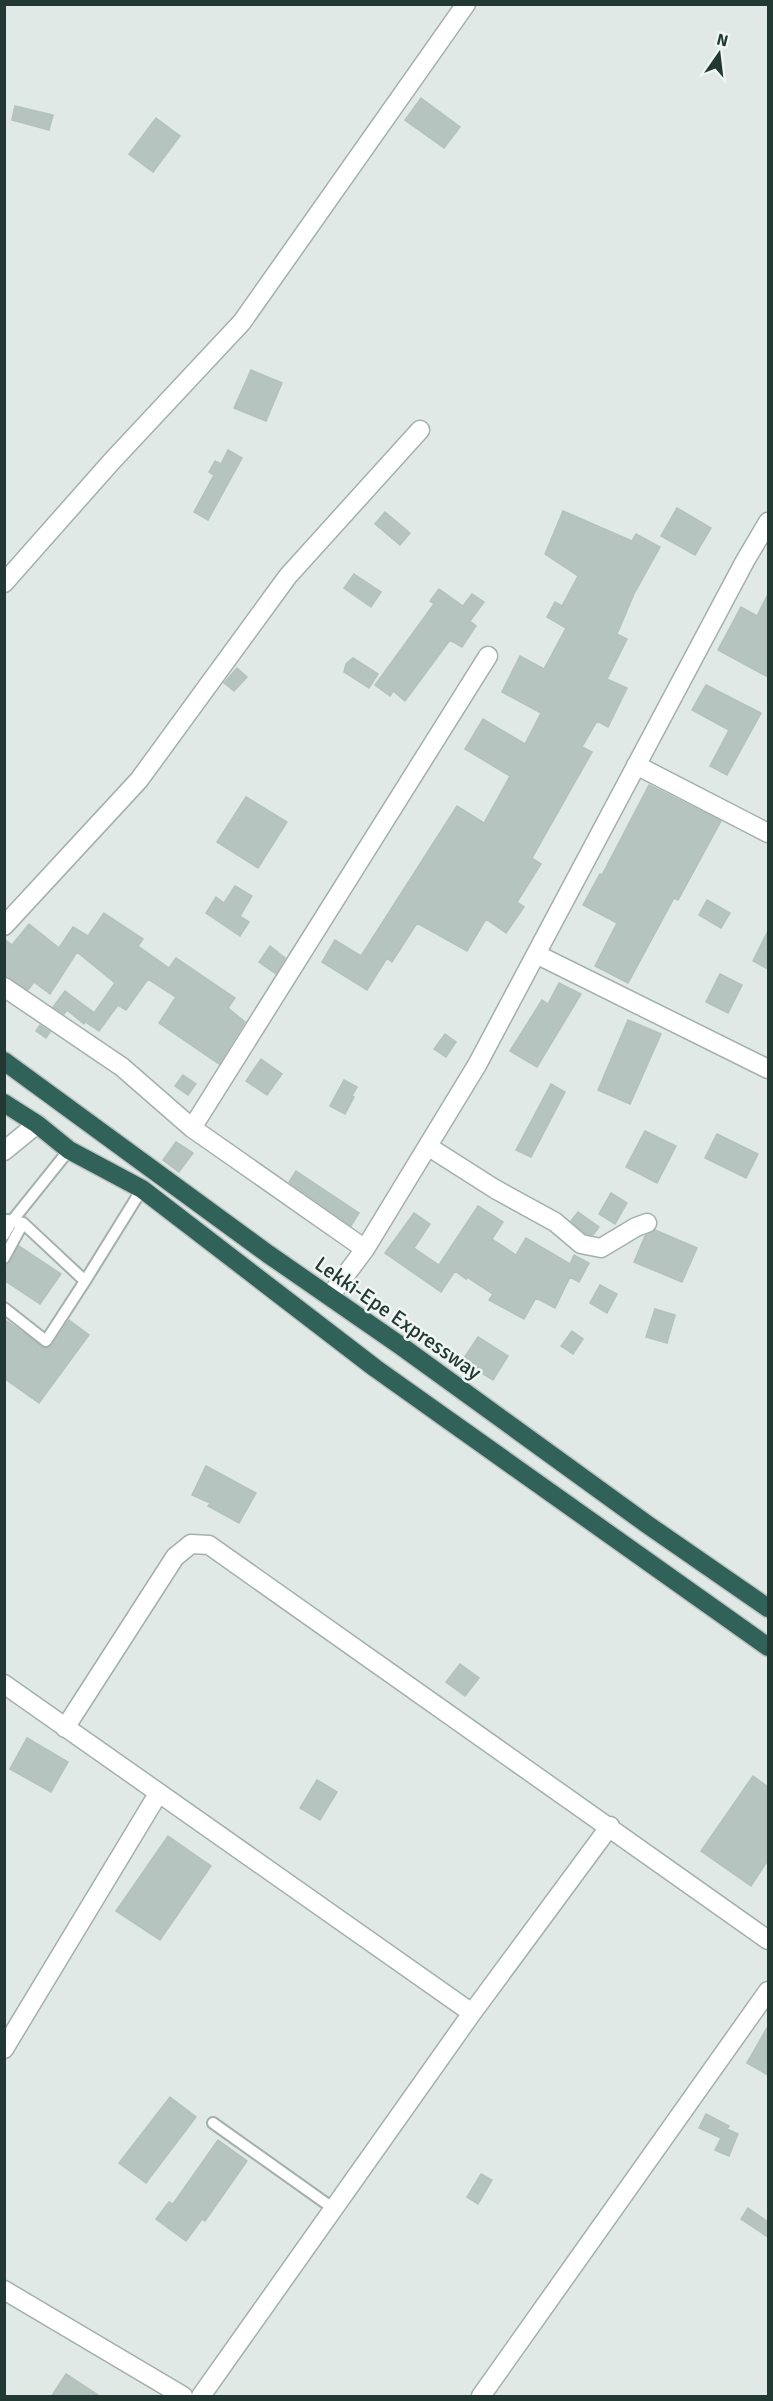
<svg xmlns="http://www.w3.org/2000/svg" width="773" height="2401" font-family="Signika,sans-serif">
<style>
.building{fill:#b5c4bf;stroke:#b3c2bd;stroke-width:1.5}
.lines{fill:none;stroke-linecap:round;stroke-linejoin:round}
.lane-casing{stroke:#a3b0ac;stroke-width:14}
.street-casing{stroke:#a3b0ac;stroke-width:21}
.highway-casing{stroke:#bdc3c2;stroke-width:21}
.lane{stroke:#fff;stroke-width:10}
.street{stroke:#fff;stroke-width:18}
.highway{stroke:#30625a;stroke-width:18}
.labels{text-anchor:middle;stroke-width:5;stroke-linejoin:round;paint-order:stroke}
.street-label{font-size:21px;fill:#223833;stroke:#f0f6f3}
</style>
<rect width="100%" height="100%" fill="#e0e9e5"/>
<!-- building -->
<path class="building" d="M 421,98 L 460,127 L 444,148 L 405,120 Z
M 15,106 L 53,115 L 49,130 L 12,120 Z
M 156,118 L 180,136 L 153,172 L 129,154 Z
M 251,370 L 282,383 L 266,421 L 234,408 Z
M 228,450 L 242,458 L 208,520 L 194,512 L 214,475 L 209,472 L 215,461 L 221,464 Z
M 677,508 L 711,528 L 695,555 L 661,536 Z
M 563,511 L 632,541 L 636,534 L 660,547 L 634,594 L 617,634 L 627,639 L 607,679 L 627,688 L 608,727 L 597,721 L 582,747 L 592,752 L 532,858 L 541,864 L 517,902 L 524,907 L 506,933 L 486,919 L 467,951 L 417,923 L 392,962 L 387,958 L 367,990 L 322,962 L 335,940 L 361,956 L 457,806 L 484,823 L 510,776 L 465,749 L 483,719 L 525,744 L 541,713 L 502,692 L 520,656 L 544,669 L 566,628 L 547,617 L 555,602 L 562,606 L 578,576 L 545,554 Z
M 385,512 L 410,533 L 400,545 L 375,524 Z
M 354,574 L 381,592 L 371,607 L 344,588 Z
M 439,589 L 463,606 L 472,594 L 484,602 L 470,621 L 476,626 L 462,647 L 450,640 L 405,701 L 393,691 L 390,696 L 375,685 L 434,604 L 430,601 Z
M 768,594 L 768,677 L 718,650 L 741,607 L 757,616 Z
M 353,658 L 378,674 L 369,688 L 344,672 L 346,664 Z
M 237,668 L 247,677 L 234,691 L 224,683 Z
M 706,685 L 761,713 L 727,775 L 710,766 L 729,730 L 692,710 Z
M 649,785 L 721,821 L 678,900 L 674,898 L 628,983 L 595,966 L 617,923 L 583,905 L 600,874 L 602,875 Z
M 246,797 L 287,822 L 258,868 L 217,842 Z
M 235,886 L 252,896 L 240,916 L 249,922 L 240,936 L 206,913 L 216,897 L 224,903 Z
M 707,900 L 730,913 L 721,928 L 699,915 Z
M 104,913 L 143,939 L 138,946 L 169,968 L 176,958 L 235,998 L 228,1008 L 245,1022 L 219,1064 L 159,1023 L 176,997 L 148,979 L 126,1010 L 118,1005 L 99,1031 L 87,1023 L 115,983 L 77,952 L 50,994 L 34,982 L 28,990 L 4,976 L 4,939 L 12,945 L 29,924 L 59,948 L 73,927 L 88,936 Z
M 768,931 L 768,969 L 753,961 Z
M 270,946 L 285,958 L 276,974 L 259,962 Z
M 720,974 L 742,985 L 728,1013 L 706,1002 Z
M 559,983 L 581,994 L 537,1067 L 510,1051 L 542,1000 L 548,1004 Z
M 65,991 L 93,1012 L 84,1024 L 67,1010 L 64,1014 L 53,1007 Z
M 628,1020 L 661,1034 L 630,1104 L 598,1090 Z
M 40,1025 L 50,1032 L 46,1038 L 36,1031 Z
M 445,1034 L 456,1042 L 446,1057 L 434,1049 Z
M 261,1059 L 282,1074 L 267,1095 L 246,1081 Z
M 183,1075 L 196,1084 L 188,1095 L 175,1086 Z
M 344,1080 L 357,1087 L 352,1096 L 354,1097 L 345,1114 L 330,1106 Z
M 551,1084 L 565,1092 L 531,1157 L 516,1150 Z
M 645,1131 L 676,1146 L 657,1183 L 626,1167 Z
M 717,1134 L 758,1154 L 746,1178 L 705,1158 Z
M 176,1142 L 193,1153 L 179,1172 L 163,1160 Z
M 296,1171 L 359,1213 L 351,1226 L 289,1182 Z
M 611,1193 L 627,1203 L 615,1224 L 599,1214 Z
M 478,1206 L 503,1222 L 492,1239 L 516,1255 L 526,1238 L 570,1264 L 574,1255 L 589,1263 L 579,1282 L 570,1277 L 555,1308 L 536,1298 L 524,1319 L 489,1300 L 493,1294 L 467,1277 L 466,1279 L 455,1271 L 441,1292 L 385,1253 L 414,1213 L 430,1224 L 414,1248 L 439,1265 Z
M 578,1212 L 599,1227 L 593,1235 L 586,1234 L 571,1221 Z
M 655,1230 L 697,1248 L 682,1282 L 634,1262 L 645,1236 Z
M 19,1246 L 61,1274 L 40,1304 L 4,1280 L 4,1265 L 10,1262 Z
M 600,1285 L 617,1294 L 607,1313 L 590,1303 Z
M 655,1309 L 675,1315 L 667,1343 L 646,1337 Z
M 4,1319 L 45,1348 L 52,1346 L 69,1320 L 89,1335 L 39,1403 L 4,1378 Z
M 572,1331 L 583,1339 L 573,1354 L 561,1346 Z
M 478,1337 L 508,1356 L 493,1380 L 462,1361 Z
M 206,1466 L 256,1493 L 239,1523 L 208,1506 L 210,1503 L 192,1495 Z
M 460,1664 L 479,1678 L 465,1696 L 446,1682 Z
M 27,1738 L 68,1762 L 51,1792 L 10,1769 Z
M 753,1776 L 768,1787 L 768,1860 L 751,1886 L 701,1851 Z
M 317,1780 L 337,1792 L 320,1820 L 300,1808 Z
M 168,1836 L 211,1866 L 160,1940 L 116,1911 Z
M 768,2026 L 768,2075 L 747,2063 Z
M 170,2097 L 196,2117 L 146,2183 L 119,2163 Z
M 706,2114 L 729,2126 L 727,2129 L 738,2134 L 729,2156 L 715,2150 L 721,2138 L 699,2128 Z
M 218,2140 L 247,2161 L 205,2221 L 202,2219 L 186,2241 L 156,2219 L 169,2202 L 173,2204 Z
M 481,2174 L 492,2180 L 478,2204 L 467,2197 Z
M 748,2208 L 768,2222 L 768,2237 L 741,2219 Z
M 66,2374 L 101,2397 L 51,2397 Z"/>
<g class="lines">
<!-- lane casing -->
<g class="lane-casing">
<path id="lane" d="M 7,1220 L 23,1223 L 85,1281
M 4,1235 L 12,1221 L 69,1150
M 4,1258 L 23,1223
M 4,1308 L 46,1341 L 85,1281 L 142,1189
M 213,2123 L 334,2209"/>
</g>
<!-- street casing -->
<g class="street-casing">
<path id="street" d="M 4,583 L 112,461 L 242,322 L 466,4
M 636,765 L 768,833
M 4,926 L 139,780 L 288,576 L 420,430
M 536,954 L 768,1069
M 4,987 L 122,1067 L 192,1128 L 365,1249
M 192,1128 L 488,656
M 429,1147 L 495,1189 L 555,1222 L 581,1244 L 601,1248 L 636,1227 L 647,1223
M 4,1151 L 37,1124
M 330,1296 L 365,1249 L 477,1065 L 745,561 L 768,522
M 4,1684 L 472,2013
M 65,1728 L 175,1557 L 191,1544 L 209,1545 L 768,1940
M 4,2049 L 158,1794
M 4,2290 L 183,2396
M 201,2396 L 472,2013 L 610,1826
M 481,2396 L 768,1991"/>
</g>
<!-- highway casing -->
<g class="highway-casing">
<path id="highway" d="M 4,1061 L 268,1254 L 401,1346 L 648,1525 L 768,1608
M 4,1103 L 37,1124 L 69,1150 L 142,1189 L 375,1368 L 768,1647"/>
</g>
<!-- lane -->
<use href="#lane" class="lane"/>
<!-- street -->
<use href="#street" class="street"/>
<!-- highway -->
<use href="#highway" class="highway"/>
</g>
<g class="labels">
<!-- street labels -->
<g class="street-label">
<text transform="translate(398 1318) rotate(35)" y="7">Lekki-Epe Expressway</text>
</g>
</g>
<!-- border -->
<rect width="773" height="2401" fill="none" stroke="#223833" stroke-width="12"/>
<!-- north arrow -->
<g transform="translate(719 54) rotate(14)" stroke="#f0f6f3" stroke-width="4.5" paint-order="stroke">
<path d="M0-4.5L10 22L0 15L-10 22Z" fill="#223833"/>
<text y="-9" font-size="16" font-weight="bold" text-anchor="middle" fill="#223833">N</text>
</g>
</svg>
